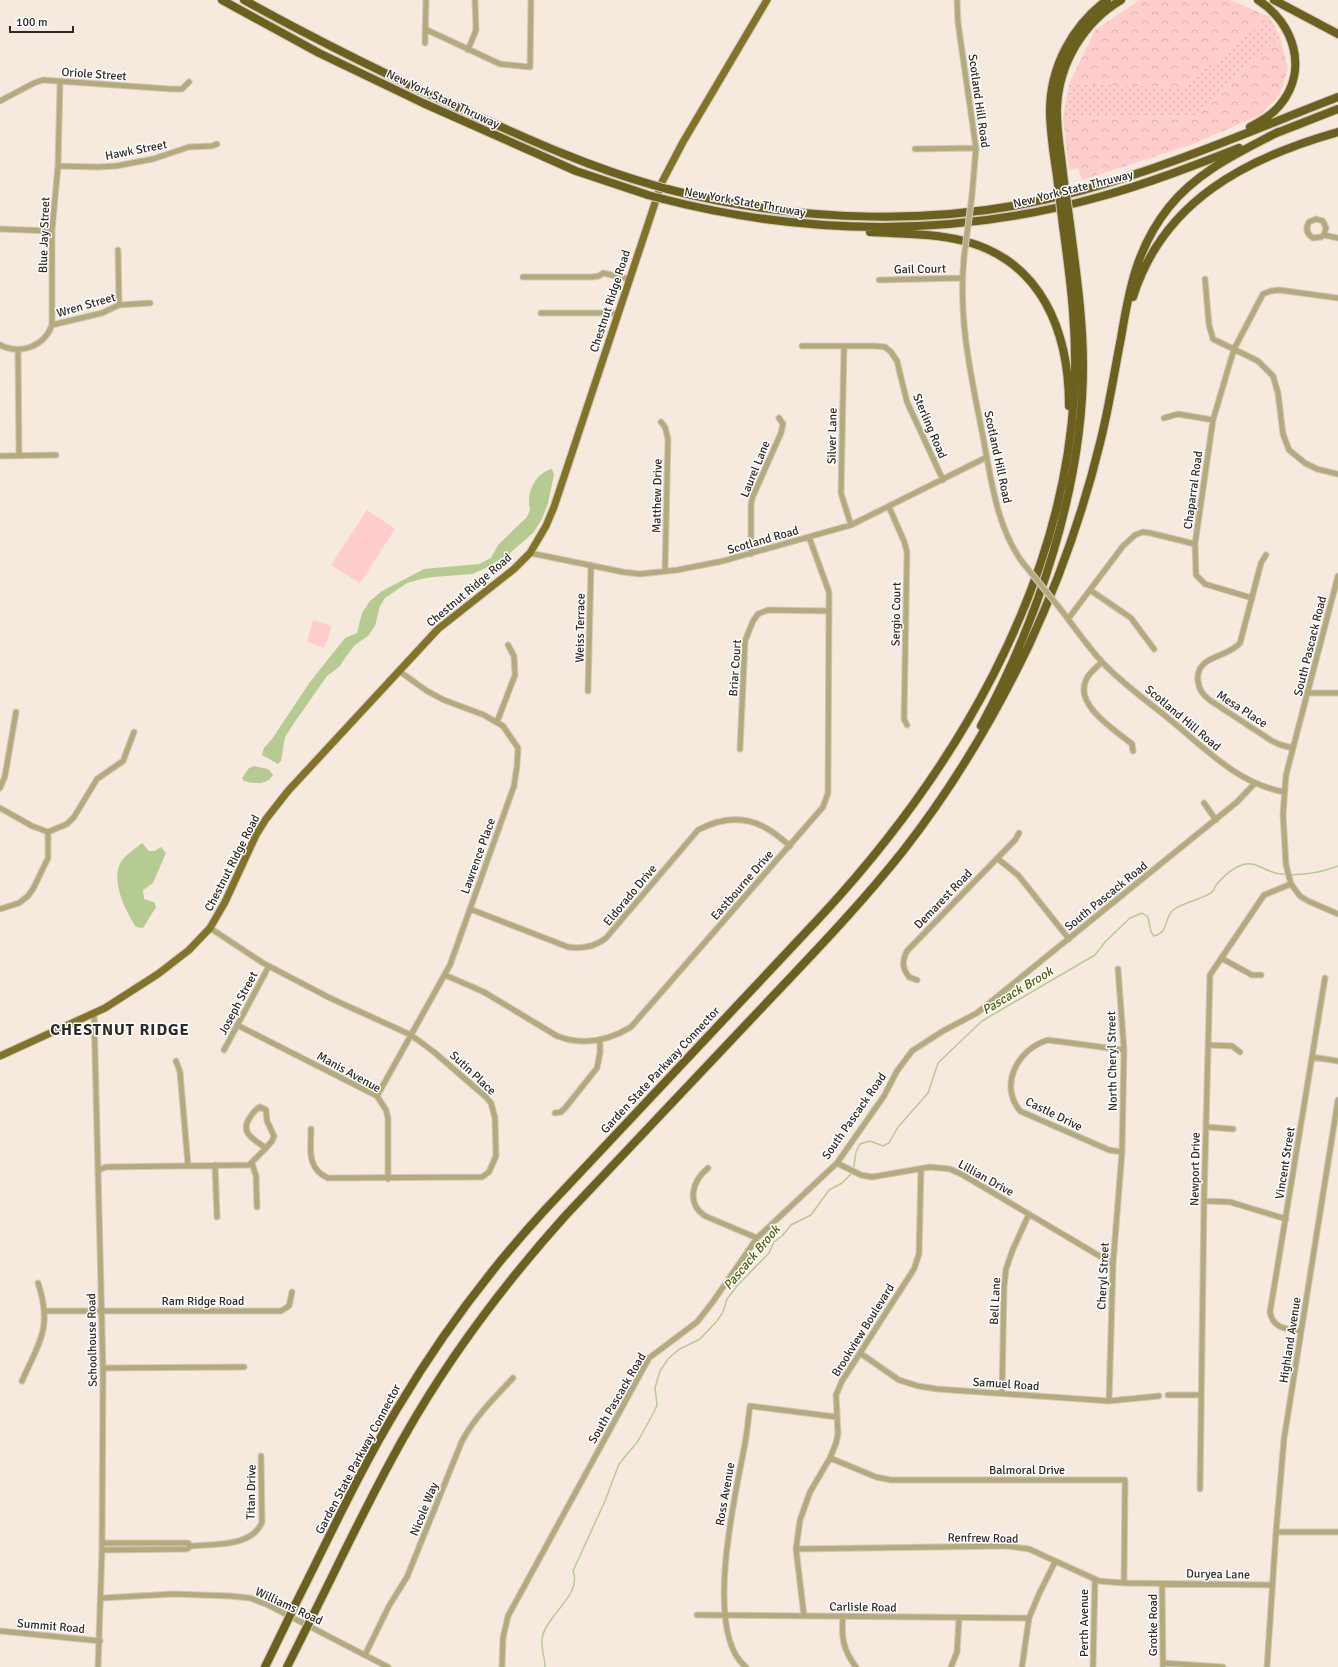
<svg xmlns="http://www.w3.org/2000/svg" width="1338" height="1667" font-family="Signika,sans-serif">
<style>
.grass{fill:url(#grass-dots)}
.forest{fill:url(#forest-crowns)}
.pitch{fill:#fecdcc}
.water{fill:#b6cb91}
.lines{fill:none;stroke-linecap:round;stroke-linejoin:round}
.stream{stroke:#b6cb91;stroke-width:1.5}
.minor-casing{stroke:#d1c7bc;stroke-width:7}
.major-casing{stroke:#d1c7bc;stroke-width:9}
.highway-casing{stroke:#d1c7bc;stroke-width:10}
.minor{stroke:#b4ab7d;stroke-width:5}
.major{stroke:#827328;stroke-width:7}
.highway{stroke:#6c601f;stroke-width:8}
.minor-bridge-casing{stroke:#d1c7bc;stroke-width:7;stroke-linecap:butt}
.highway-bridge-casing{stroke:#d1c7bc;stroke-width:10;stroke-linecap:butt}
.minor-bridge{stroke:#b4ab7d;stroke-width:5}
.highway-bridge{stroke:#6c601f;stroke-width:8}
.labels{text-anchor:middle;stroke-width:3;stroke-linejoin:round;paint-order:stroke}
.street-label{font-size:12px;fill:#2e2a25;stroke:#fff}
.water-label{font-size:13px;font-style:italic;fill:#4b6106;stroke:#fff}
.district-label{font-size:16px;font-weight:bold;letter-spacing:1px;fill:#2e2a25;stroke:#fff}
</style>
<defs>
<pattern id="grass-dots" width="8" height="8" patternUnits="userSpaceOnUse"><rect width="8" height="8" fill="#fecdcc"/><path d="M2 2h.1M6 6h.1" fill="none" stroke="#dab0af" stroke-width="1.8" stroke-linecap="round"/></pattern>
<pattern id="forest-crowns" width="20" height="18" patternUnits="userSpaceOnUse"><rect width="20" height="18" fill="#fecdcc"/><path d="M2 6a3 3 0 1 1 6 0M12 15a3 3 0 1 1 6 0" fill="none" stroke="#dab0af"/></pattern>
</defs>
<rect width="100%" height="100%" fill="#f5eadd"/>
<!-- grass -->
<path class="grass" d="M 1270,17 L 1280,37 L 1197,116 L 1063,118 L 1069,84 L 1183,87 Z"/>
<!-- forest -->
<path class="forest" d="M 1143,0 L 1230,0 L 1270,17 L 1183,87 L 1069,84 L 1095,30 L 1138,1 Z
M 1280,37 L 1288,69 L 1280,94 L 1260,115 L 1193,144 L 1082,180 L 1078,168 L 1069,170 L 1063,118 L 1197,116 Z"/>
<!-- pitch -->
<path class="pitch" d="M 367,510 L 395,529 L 360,583 L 331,565 Z
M 313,620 L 332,626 L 324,648 L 307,642 Z"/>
<!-- water -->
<path class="water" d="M 552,469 L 554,475 L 548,503 L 542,519 L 533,533 L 510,553 L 486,568 L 472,574 L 433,577 L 421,579 L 407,583 L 385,598 L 380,606 L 375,626 L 368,636 L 355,645 L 345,658 L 340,666 L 327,676 L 294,723 L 285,737 L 281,761 L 278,764 L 262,755 L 264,748 L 272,739 L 310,682 L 345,638 L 357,633 L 362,613 L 370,601 L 382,591 L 424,569 L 479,564 L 491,558 L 498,545 L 527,517 L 530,510 C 526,493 535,473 552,469 Z
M 254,766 L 268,769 L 273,775 C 268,785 254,784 244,781 L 242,778 L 249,768 Z
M 142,843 L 149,851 L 155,851 L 161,847 L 166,853 L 153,883 L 143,890 L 144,899 L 154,902 L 156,907 L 143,928 L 136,927 C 126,911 110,881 121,862 C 126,854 135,849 142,843 Z"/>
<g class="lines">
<!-- stream -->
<path class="stream" d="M 545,1667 C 545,1658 541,1648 542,1639 C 545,1616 583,1594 573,1571 L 605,1501 L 619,1464 L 638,1441 L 654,1412 L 657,1405 L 655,1388 L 660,1371 L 668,1359 L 678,1350 L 700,1339 L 717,1321 L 723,1312 L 727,1299 L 737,1286 L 769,1253 L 774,1242 L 782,1236 L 791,1225 L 811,1215 L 829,1190 L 842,1183 L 851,1174 L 854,1166 L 856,1152 L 860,1144 L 870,1141 L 883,1146 L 889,1143 L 898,1127 L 928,1093 L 938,1063 L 982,1021 L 1095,955 L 1106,941 L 1130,918 L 1142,913 L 1148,917 L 1151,932 L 1154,936 C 1170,931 1163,920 1173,910 C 1181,903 1206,898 1212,892 C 1214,890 1215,887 1216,885 C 1222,878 1229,871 1237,867 C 1255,857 1264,873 1281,874 C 1300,876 1320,873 1338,866"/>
<!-- minor casing -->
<g class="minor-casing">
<path id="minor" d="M 957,0 L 958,23 L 976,148 L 972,195
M 425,29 L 500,64 L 530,67 L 531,0
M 425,43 L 426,0
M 468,50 L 476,30 L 475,0
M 0,101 L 34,83 L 43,80 L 171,89 L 182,89 L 189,82
M 915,149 L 976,148
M 58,166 L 98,167 L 116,166 L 153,159 L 189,147 L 212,146 L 217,144
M 0,229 L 52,231
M 1324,235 L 1326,228 L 1323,221 L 1316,219 L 1309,222 C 1305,229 1307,234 1313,238 L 1321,237 L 1324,235 L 1338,238
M 118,250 L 119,305
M 964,257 C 958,321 971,375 983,437 C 991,479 997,529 1023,563
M 523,277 L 592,277 L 599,276 L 603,273 L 629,279
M 1205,279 L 1209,325 L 1213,339 L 1258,361 L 1273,376 L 1278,393 L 1283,434 L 1289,450 L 1305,463 L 1317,469 L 1338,474
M 879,280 L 962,278
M 541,313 L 612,313 L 617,315
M 52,325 L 102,313 L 119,305 L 150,303
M 0,345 C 20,355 44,347 52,325 L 52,231 L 58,166 L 60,82
M 802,346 L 876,346 L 885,347 L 891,352 L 897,361 L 907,402 L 943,480
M 844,347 L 841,493 L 851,525
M 18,350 L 19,456
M 1164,418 L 1178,414 L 1213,420
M 661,422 L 665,427 L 668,439 L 665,571
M 0,456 L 56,455
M 889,507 L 904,541 L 907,552 L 904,719 L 907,725
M 530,553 L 623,572 L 640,574 L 677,570 L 723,561 L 851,525 L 987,457
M 751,554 L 751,504 L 753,496 L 781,433 L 783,424 L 779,418
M 1266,555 L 1261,563 L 1240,643 C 1228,658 1195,655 1198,681 C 1199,690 1203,695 1211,701 L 1272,741 L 1281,745 L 1293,748
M 1338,576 L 1286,775 L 1283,814 L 1286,865 L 1291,884 L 1300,896 L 1308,901 L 1338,914
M 1090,590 L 1131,618 L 1154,649
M 1252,598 L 1205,584 L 1196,575 L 1195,544 L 1213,420 L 1234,349 L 1263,294 L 1271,291 L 1279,290 L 1338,298
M 1058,606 C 1073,625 1087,646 1103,663 C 1123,684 1146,700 1168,718 C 1204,747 1236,783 1284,792
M 1068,619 L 1123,546 L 1135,535 L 1143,532 L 1150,533 L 1195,544
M 1102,662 C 1097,667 1091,671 1087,678 C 1072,704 1115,730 1132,744 L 1133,751
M 588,691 L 591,565
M 1308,693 L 1338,693
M 497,722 L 515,675 L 514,656 L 508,645
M 740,749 L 745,641 L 753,621 L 758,614 L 768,610 L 829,611
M 0,788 L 5,776 L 16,712
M 1204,803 L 1216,820
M 0,808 L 32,826 L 48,832
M 997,858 L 1018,875 L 1069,939
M 0,909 L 19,903 L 28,896 L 33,889 L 48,858 L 48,832 L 67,824 L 74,817 L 97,779 L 123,761 L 134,732
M 470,909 L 568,947 C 583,949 595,947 606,938 L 698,830 C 719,819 742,815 764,827 C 773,831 782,839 790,846
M 210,928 L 263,963 L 330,998 L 411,1035 L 434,1052 L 486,1097 L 491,1103 L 495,1118 L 496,1156 L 489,1172 L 482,1177 L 328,1178 C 306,1168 311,1149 311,1129
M 1221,958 L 1252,975 L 1261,975
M 445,975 L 484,992 L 557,1036 C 583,1046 608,1041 631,1027 L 823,807 L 828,793 L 829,592 L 809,537
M 917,980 L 909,977 C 902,968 902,961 907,951 L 1015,840 L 1019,833
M 94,1013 L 103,1368 L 102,1550 L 98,1667
M 237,1025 L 377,1096 L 386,1110 L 388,1118 L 388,1179
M 1208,1045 L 1232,1046 L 1240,1052
M 224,1050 L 269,966
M 1312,1057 L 1338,1061
M 176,1061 L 180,1072 L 188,1165
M 377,1096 L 450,965 L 514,786 L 517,766 L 518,748 L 503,726 L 484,715 L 444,700 L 427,691 L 399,671
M 260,1107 L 266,1110 L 267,1121 L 274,1136 L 272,1141 L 266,1148 C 254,1140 238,1132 251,1116 C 253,1112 256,1109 260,1107 Z
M 555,1113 L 561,1112 L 566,1107 L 597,1068 L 600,1053 L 600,1040
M 1206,1127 L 1233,1129
M 1122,1152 L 1109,1150 L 1020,1111 C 998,1084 1019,1048 1048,1040 L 1124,1050
M 252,1163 L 256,1176 L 257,1207
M 837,1163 L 861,1175 L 872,1177 L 930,1167 L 950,1169 L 963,1175 L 1113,1264
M 215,1165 L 217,1217
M 708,1168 C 692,1181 686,1203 705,1216 L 757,1238
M 99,1170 L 106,1167 L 249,1165 L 266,1148
M 1204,1201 L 1230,1202 L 1286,1219
M 45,1311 L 281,1311 L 289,1306 L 292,1292
M 1301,1331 C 1287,1329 1273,1329 1270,1312 L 1325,978
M 860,1353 L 899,1380 L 918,1386 L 937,1389 L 1109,1401 L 1159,1396
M 103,1368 L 244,1367
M 22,1381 C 39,1342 53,1328 38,1283
M 1002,1393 L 1004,1287 L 1006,1269 L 1013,1249 L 1029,1214
M 1168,1395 L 1201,1395
M 1109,1401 L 1113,1264 L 1122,1152 L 1124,1050 L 1118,969
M 830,1458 L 876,1477 L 891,1480 L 1125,1480 L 1124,1583
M 1200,1489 L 1204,1201 L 1210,975 L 1264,895 L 1291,884
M 1276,1532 L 1338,1532
M 102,1543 L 188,1543 L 191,1546
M 796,1549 L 1007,1546 L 1029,1549 L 1099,1581 L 1124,1583 L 1272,1585
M 102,1550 L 187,1549 L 191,1546 C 214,1544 252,1547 262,1522 L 261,1456
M 1162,1584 L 1163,1667
M 102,1598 L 173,1594 L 230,1596 L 250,1598 L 268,1605 L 388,1667
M 697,1615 L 1029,1618
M 804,1616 L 796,1549 L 800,1520 L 810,1492 L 830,1458 L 836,1443 L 838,1434 L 836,1395 L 842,1381 L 914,1269 L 919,1254 L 921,1169
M 843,1616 C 841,1637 843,1650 856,1667
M 0,1631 L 100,1641
M 365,1655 L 389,1606 L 407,1577 L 462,1441 C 475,1417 494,1398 513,1378
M 1163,1663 L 1223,1667
M 502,1667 L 503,1638 L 508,1616 L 649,1358 L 697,1322 L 712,1303 L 757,1238 L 837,1163 L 884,1096 L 897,1071 L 912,1051 L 943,1031 L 977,1013 L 1237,802 L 1255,783
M 746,1667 C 703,1633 735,1496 744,1449 C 747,1435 748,1420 750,1406 L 837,1417
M 951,1667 L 957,1652 L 959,1618
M 1022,1667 L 1029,1618 L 1039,1594 L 1055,1562
M 1093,1667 L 1095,1579
M 1267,1667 L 1276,1532 L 1284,1439 L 1338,1100"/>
</g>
<!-- major casing -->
<g class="major-casing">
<path id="major" d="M 0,1056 L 105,1008 L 158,974 L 189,950 L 210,928 L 225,902 L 256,835 L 266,819 L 288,791 L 438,629 L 514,569 L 530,553 L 546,526 L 554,507 L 662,182 L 683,142 L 767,0"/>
</g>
<!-- highway casing -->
<g class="highway-casing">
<path id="highway" d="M 222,0 L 319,53 L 423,103 L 576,171 L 648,195
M 244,0 C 318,41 393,78 470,113 C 530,140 589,167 653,185
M 1274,0 L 1338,34
M 1250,127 C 1261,121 1272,115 1280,105 C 1309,70 1294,23 1258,0
M 1274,134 L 1338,109
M 1063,174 C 1061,152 1056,129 1057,107 C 1059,63 1084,22 1121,0
M 1057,176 C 1054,155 1050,133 1050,111 C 1050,67 1072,26 1107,0
M 667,189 C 800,223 947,228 1080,191 C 1168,167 1253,130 1338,97
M 663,199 C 807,236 956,237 1099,197 C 1147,184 1193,166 1239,148
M 870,232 C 901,234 934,233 964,241 C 1042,261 1069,332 1069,406
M 1133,297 C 1163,201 1246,158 1338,132
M 981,726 C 1038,621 1083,486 1083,366 C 1083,318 1076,271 1070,224
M 295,1605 C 328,1540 359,1472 397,1409 C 439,1338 488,1272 543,1212 L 823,914 C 953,773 1062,592 1074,396 C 1078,339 1071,283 1063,226
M 313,1615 C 343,1555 371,1495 404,1437 C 449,1357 504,1284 566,1215 C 629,1148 692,1082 755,1015 C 805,962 857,909 903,851 C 953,787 994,718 1029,645 C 1059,580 1083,513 1100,443 C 1109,408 1114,373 1121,338 C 1129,289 1137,247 1169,207 C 1198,171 1238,153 1278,132
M 265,1667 L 284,1628
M 287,1667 L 302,1637"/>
</g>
<!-- minor -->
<use href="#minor" class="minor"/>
<!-- major -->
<use href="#major" class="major"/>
<!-- highway -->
<use href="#highway" class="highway"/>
<!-- minor-bridge casing -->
<g class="minor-bridge-casing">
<path id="minor-bridge" d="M 964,257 L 972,195
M 1023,563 L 1058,606"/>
</g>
<!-- highway-bridge casing -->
<g class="highway-bridge-casing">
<path id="highway-bridge" d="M 1063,174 L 1070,224
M 1057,176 L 1063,226
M 653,185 L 667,189
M 648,195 L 663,199
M 284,1628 L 295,1605
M 302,1637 L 313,1615"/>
</g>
<!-- minor-bridge -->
<use href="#minor-bridge" class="minor-bridge"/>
<!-- highway-bridge -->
<use href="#highway-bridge" class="highway-bridge"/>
</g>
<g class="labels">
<!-- street labels -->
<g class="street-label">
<text transform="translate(94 74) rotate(4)" y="4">Oriole Street</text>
<text transform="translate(443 99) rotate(25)" y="4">New York State Thruway</text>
<text transform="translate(979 101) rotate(82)" y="4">Scotland Hill Road</text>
<text transform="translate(136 150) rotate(-11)" y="4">Hawk Street</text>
<text transform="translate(1073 189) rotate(-14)" y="4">New York State Thruway</text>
<text transform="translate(745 202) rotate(10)" y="4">New York State Thruway</text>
<text transform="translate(44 235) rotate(-88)" y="4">Blue Jay Street</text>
<text transform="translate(920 269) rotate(-1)" y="4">Gail Court</text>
<text transform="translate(610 301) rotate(-72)" y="4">Chestnut Ridge Road</text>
<text transform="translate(86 305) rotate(-16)" y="4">Wren Street</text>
<text transform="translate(930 426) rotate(67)" y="4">Sterling Road</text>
<text transform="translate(832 436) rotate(-89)" y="4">Silver Lane</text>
<text transform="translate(998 457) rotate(78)" y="4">Scotland Hill Road</text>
<text transform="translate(755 469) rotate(-68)" y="4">Laurel Lane</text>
<text transform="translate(1193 490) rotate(-82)" y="4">Chaparral Road</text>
<text transform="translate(657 496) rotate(-89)" y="4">Matthew Drive</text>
<text transform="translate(763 540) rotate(-16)" y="4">Scotland Road</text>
<text transform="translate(469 590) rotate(-40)" y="4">Chestnut Ridge Road</text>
<text transform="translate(896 614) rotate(-89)" y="4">Sergio Court</text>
<text transform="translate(580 628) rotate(-89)" y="4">Weiss Terrace</text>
<text transform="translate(1310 646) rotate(-76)" y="4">South Pascack Road</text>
<text transform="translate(735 668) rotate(-86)" y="4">Briar Court</text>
<text transform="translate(1242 709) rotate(33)" y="4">Mesa Place</text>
<text transform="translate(1183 718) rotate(40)" y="4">Scotland Hill Road</text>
<text transform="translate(478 856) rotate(-70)" y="4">Lawrence Place</text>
<text transform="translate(232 863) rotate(-63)" y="4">Chestnut Ridge Road</text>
<text transform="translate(742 885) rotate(-49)" y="4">Eastbourne Drive</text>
<text transform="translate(630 895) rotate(-50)" y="4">Eldorado Drive</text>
<text transform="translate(1106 896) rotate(-39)" y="4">South Pascack Road</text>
<text transform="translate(943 899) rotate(-46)" y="4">Demarest Road</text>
<text transform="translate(238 1003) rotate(-62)" y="4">Joseph Street</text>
<text transform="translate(1112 1061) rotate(-91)" y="4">North Cheryl Street</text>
<text transform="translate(660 1070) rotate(-47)" y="4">Garden State Parkway Connector</text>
<text transform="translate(349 1072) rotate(29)" y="4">Manis Avenue</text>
<text transform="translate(473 1073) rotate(43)" y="4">Sutin Place</text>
<text transform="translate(1054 1114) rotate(26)" y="4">Castle Drive</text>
<text transform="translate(854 1116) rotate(-55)" y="4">South Pascack Road</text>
<text transform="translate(1285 1163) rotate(-81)" y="4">Vincent Street</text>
<text transform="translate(1195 1169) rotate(-89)" y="4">Newport Drive</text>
<text transform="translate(986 1178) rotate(29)" y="4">Lillian Drive</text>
<text transform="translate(1103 1276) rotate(-87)" y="4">Cheryl Street</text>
<text x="203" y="1305">Ram Ridge Road</text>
<text transform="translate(995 1301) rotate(-87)" y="4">Bell Lane</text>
<text transform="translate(863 1330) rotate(-58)" y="4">Brookview Boulevard</text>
<text transform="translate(92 1340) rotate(-91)" y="4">Schoolhouse Road</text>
<text transform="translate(1290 1340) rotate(-81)" y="4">Highland Avenue</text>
<text transform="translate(1006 1384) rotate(4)" y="4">Samuel Road</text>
<text transform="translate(617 1398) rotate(-60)" y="4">South Pascack Road</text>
<text transform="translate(358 1459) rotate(-62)" y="4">Garden State Parkway Connector</text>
<text x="1027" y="1474">Balmoral Drive</text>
<text transform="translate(251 1492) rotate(-89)" y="4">Titan Drive</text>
<text transform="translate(725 1494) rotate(-80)" y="4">Ross Avenue</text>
<text transform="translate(424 1509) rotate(-68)" y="4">Nicole Way</text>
<text transform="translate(983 1538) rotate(1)" y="4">Renfrew Road</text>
<text transform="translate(1218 1574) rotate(1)" y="4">Duryea Lane</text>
<text transform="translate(289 1606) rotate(25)" y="4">Williams Road</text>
<text transform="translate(863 1607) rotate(1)" y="4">Carlisle Road</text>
<text transform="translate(1084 1623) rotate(-90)" y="4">Perth Avenue</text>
<text transform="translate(1153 1625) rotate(-90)" y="4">Grotke Road</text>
<text transform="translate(51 1626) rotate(5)" y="4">Summit Road</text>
</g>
<!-- water labels -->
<g class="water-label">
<text transform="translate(1017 990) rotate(-31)" y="5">Pascack Brook</text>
<text transform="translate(751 1257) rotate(-50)" y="5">Pascack Brook</text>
</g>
<!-- district labels -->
<g class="district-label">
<text x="120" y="1035">CHESTNUT RIDGE</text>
</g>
</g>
<!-- scale -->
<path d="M10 26v6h63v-6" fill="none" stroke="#2e2a25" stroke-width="2"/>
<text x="16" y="26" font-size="12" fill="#2e2a25" stroke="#ffffff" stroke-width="3" paint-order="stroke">100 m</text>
</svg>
